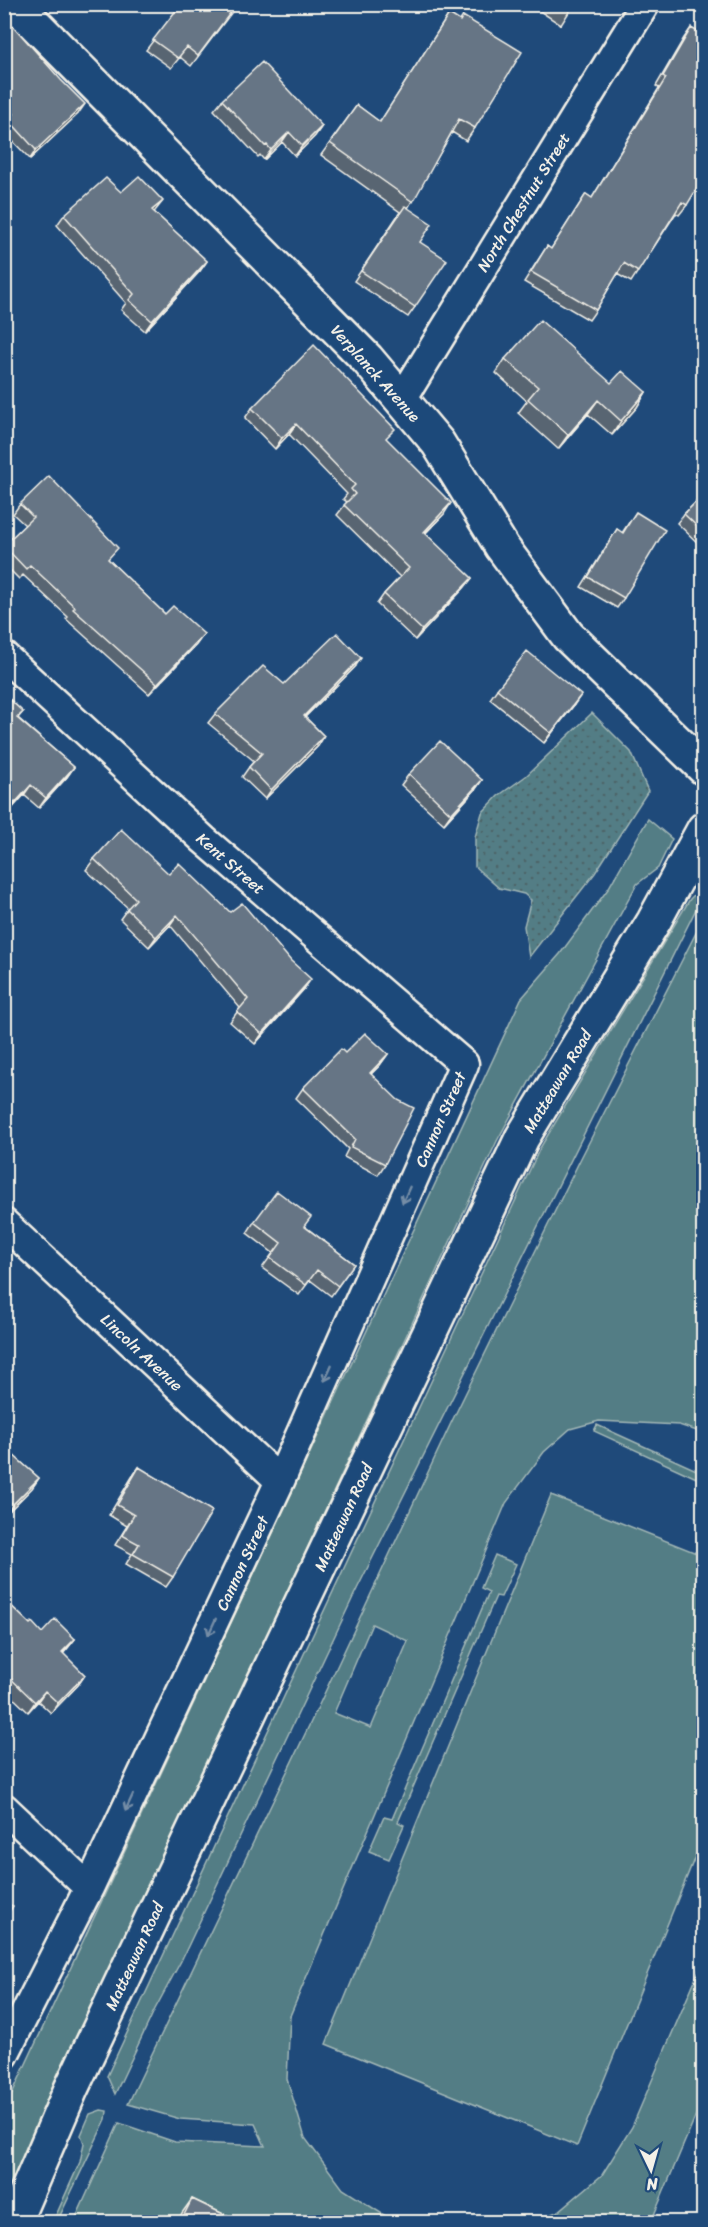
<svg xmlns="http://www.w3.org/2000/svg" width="708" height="2227" font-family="Sriracha,sans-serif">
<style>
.green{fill:#527d85;stroke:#a3b7b6;stroke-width:1.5;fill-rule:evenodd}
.park{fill:url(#park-dots);stroke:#a3b7b6;stroke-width:1.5}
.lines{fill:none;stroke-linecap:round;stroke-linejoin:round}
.minor-casing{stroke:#f4f1e8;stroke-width:33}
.tertiary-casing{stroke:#f4f1e8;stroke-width:38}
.minor{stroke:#1f4a7a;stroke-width:28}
.tertiary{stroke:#1f4a7a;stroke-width:33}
.wall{fill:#586572;stroke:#f4f1e8;stroke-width:1.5}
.shaded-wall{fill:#47525d;stroke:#f4f1e8;stroke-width:1.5}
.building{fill:#667585;stroke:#f4f1e8;stroke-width:1.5}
.oneway{stroke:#748da6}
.labels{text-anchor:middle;stroke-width:5;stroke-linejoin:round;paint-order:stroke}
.street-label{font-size:16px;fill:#f4f1e8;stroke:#1f4a7a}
</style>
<defs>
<pattern id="park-dots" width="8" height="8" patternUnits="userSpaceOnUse" patternTransform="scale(1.5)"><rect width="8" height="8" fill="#527d85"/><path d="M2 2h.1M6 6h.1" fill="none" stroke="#4e6569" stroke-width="1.8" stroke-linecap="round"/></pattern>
</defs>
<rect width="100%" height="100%" fill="#1f4a7a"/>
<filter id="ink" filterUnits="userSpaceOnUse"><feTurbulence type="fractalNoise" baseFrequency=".0167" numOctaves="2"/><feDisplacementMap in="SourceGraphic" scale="12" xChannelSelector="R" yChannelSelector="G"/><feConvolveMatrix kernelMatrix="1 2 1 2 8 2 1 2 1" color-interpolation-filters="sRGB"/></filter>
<g filter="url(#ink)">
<!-- green -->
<path class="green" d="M 648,819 L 672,839 L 658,868 L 637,884 L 497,1141 L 5,2197 L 5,2109 L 521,999 L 560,954 L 608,889 Z
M 703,886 L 703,895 L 354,1595 L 181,1961 L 154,2011 L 115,2094 L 107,2076 L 540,1148 L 690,899 Z
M 703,919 L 703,1433 L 679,1425 L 599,1421 L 570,1429 L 544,1452 L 506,1503 L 290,2016 L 287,2079 L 305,2138 L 343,2189 L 395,2222 L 203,2222 L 183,2213 L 177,2222 L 74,2222 L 119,2123 L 175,2142 L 265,2146 L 255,2124 L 180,2119 L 128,2104 L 318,1707 L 452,1421 L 580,1160 ZM 372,1624 L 408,1641 L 371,1728 L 334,1713 Z
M 597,1425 L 703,1473 L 703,1481 L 594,1431 Z
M 551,1495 L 704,1556 L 703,1837 L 577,2146 L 326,2044 Z
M 495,1555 L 516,1564 L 501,1597 L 496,1596 L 398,1822 L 404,1825 L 389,1859 L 369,1851 L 384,1817 L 392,1819 L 489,1592 L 481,1588 Z
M 703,1961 L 703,2098 L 651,2222 L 531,2222 L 559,2211 L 602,2175 L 632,2127 Z
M 101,2110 L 107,2111 L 106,2119 L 57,2222 L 53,2222 L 80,2162 L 84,2143 L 81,2135 L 90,2114 Z"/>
<!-- park -->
<path class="park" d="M 592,713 L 631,752 L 648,791 L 595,873 L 529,957 L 524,926 L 531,900 L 524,894 L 499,888 L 475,867 L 475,837 L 482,813 L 498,796 L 526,776 Z"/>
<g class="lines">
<!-- minor casing -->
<g class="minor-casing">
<path id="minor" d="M 402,399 L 645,4
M 4,656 L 204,840 L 464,1064 L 280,1481 L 89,1888 L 4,2055
M 4,1223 L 280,1481
M 4,1808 L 89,1888"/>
</g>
<!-- tertiary casing -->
<g class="tertiary-casing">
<path id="tertiary" d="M 15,4 L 367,359 L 438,443 L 502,547 L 568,636 L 704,768
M 14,2222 L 71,2089 L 522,1138 L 654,921 L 704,829"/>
</g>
<!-- minor -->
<use href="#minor" class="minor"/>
<!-- tertiary -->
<use href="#tertiary" class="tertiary"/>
</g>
<!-- wall -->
<path class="wall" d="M 181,4 L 238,4 L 191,66 L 180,57 L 171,68 L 146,50 Z
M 529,4 L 574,4 L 561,25 Z
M 449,14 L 475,128 L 466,141 L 452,132 L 408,208 L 420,242 L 415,307 L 408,317 L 354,281 L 400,212 L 321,155 L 357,105 L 380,122 Z
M 4,19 L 78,114 L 30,159 L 4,132 L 4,125 L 6,122 L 4,120 Z
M 691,28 L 687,205 L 679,215 L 676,213 L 631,282 L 617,274 L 596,310 L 589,320 L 524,282 L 547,246 L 551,249 L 586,194 L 592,198 L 659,88 L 656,86 L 684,38 Z
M 222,100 L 322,126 L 315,136 L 295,156 L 282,142 L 264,160 L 260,155 L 258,157 L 214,110 Z
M 121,192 L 154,212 L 207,261 L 200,271 L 145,331 L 121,310 L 126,303 L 57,225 L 64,215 Z
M 505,359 L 611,383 L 646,392 L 637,407 L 612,435 L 588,414 L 558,449 L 518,413 L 527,401 L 496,373 Z
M 252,408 L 387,440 L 444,514 L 425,534 L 472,578 L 464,588 L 415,640 L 377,604 L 384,594 L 400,577 L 337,515 L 347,502 L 343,499 L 347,494 L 289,434 L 275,449 L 245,418 Z
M 704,494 L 704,549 L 677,523 L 684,514 Z
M 20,504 L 109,560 L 165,614 L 204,634 L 196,645 L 149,694 L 66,619 L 68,617 L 23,575 L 19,579 L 4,564 L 4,545 L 25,525 L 13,514 Z
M 636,512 L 624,598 L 617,608 L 581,587 L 617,529 L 622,533 Z
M 355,667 L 305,717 L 324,736 L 318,746 L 265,799 L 242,777 L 249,767 L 254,761 L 208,723 L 215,714 L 284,684 Z
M 497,689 L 574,705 L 544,743 L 490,699 Z
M 4,694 L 23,712 L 18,718 L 74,767 L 67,777 L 39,808 L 24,795 L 8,813 L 4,810 Z
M 409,774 L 482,780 L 475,790 L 444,824 L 401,785 Z
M 94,859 L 169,874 L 304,989 L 255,1044 L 230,1022 L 240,1008 L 170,925 L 149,947 L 120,919 L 128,908 L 86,870 Z
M 345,1053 L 388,1054 L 380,1065 L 371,1074 L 385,1164 L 378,1175 L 344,1157 L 348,1149 L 296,1098 L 303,1088 Z
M 254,1222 L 304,1226 L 354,1264 L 331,1296 L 310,1280 L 299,1295 L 262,1268 L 273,1253 L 247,1233 Z
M 4,1447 L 39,1478 L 32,1488 L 6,1514 L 4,1513 Z
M 139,1467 L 173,1577 L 166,1587 L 126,1564 L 132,1554 L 115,1545 L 127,1526 L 109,1515 L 132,1477 Z
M 4,1599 L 30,1624 L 42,1633 L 75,1639 L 63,1654 L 85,1675 L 78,1685 L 51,1713 L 38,1701 L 28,1712 L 4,1689 Z
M 192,2199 L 242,2223 L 177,2223 L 182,2213 Z"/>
<!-- shaded-wall -->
<path class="shaded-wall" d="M 85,104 L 78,114 L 30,159 L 36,150 Z
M 322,126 L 315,136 L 295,156 L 302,146 Z
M 289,132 L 282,142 L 264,160 L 271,150 Z
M 163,201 L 155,211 L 145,220 L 152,210 Z
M 207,261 L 200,271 L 145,331 L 152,321 Z
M 646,392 L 637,407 L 612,435 L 621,421 Z
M 598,400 L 588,414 L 558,449 L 568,435 Z
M 296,424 L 289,434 L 275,449 L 282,438 Z
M 451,503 L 444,514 L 416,542 L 424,532 Z
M 472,578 L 464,588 L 415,640 L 422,630 Z
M 204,634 L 196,645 L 149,694 L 157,684 Z
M 361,658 L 355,667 L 297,725 L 304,716 Z
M 581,695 L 574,705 L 544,743 L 551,733 Z
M 324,736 L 318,746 L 265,799 L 271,790 Z
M 74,767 L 67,777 L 39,808 L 46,798 Z
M 482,780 L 475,790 L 444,824 L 451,814 Z
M 31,785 L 24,795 L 8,813 L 15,803 Z
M 177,915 L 170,925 L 149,947 L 156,937 Z
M 311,979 L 304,989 L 255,1044 L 262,1034 Z
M 388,1054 L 380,1065 L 362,1083 L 370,1073 Z
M 39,1478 L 32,1488 L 6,1514 L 13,1504 Z
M 75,1639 L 67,1649 L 54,1662 L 62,1652 Z
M 85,1675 L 78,1685 L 51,1713 L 58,1703 Z
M 45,1691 L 38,1701 L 28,1712 L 35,1702 Z"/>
<!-- building -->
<path class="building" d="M 181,4 L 237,4 L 198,56 L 187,47 L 178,58 L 153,40 Z
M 561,4 L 574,4 L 570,10 Z
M 449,14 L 460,21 L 463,16 L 522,52 L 475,128 L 459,119 L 413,202 L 330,143 L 357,105 L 380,122 Z
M 6,18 L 61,80 L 85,104 L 36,150 L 8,119 L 14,114 L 4,103 L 4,19 Z
M 691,28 L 704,35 L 704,177 L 687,205 L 682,202 L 638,272 L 624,263 L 596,310 L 531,272 L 547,246 L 551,249 L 586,194 L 592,198 L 666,78 L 663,76 Z
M 262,62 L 322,126 L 302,146 L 289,132 L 271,150 L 267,145 L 265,146 L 222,100 Z
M 139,176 L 163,201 L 152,210 L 207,261 L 152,321 L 129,300 L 134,294 L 64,215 L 106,178 L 121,192 Z
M 405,206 L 432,224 L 420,242 L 447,260 L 415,307 L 361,271 Z
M 540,320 L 611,383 L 622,371 L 646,392 L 621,421 L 598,400 L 568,435 L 528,399 L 538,387 L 505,359 Z
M 314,345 L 395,429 L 386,438 L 451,503 L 424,532 L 472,578 L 422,630 L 384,594 L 409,568 L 344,505 L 355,494 L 351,489 L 355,485 L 296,424 L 282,438 L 252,408 Z
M 49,476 L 118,548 L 108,559 L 165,614 L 173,606 L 204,634 L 157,684 L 73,609 L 75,607 L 30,565 L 26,569 L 4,546 L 4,545 L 33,517 L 20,504 Z
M 704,494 L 704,533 L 684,514 Z
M 636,512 L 665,530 L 624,598 L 588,577 L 617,529 L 623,533 Z
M 337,633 L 361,658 L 304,716 L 324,736 L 271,790 L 249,767 L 262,753 L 215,714 L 263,666 L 284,684 Z
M 527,651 L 581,695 L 551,733 L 497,689 Z
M 4,694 L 23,712 L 17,718 L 74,767 L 46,798 L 31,785 L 15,803 L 4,793 Z
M 440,741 L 482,780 L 451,814 L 409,774 Z
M 121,829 L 169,874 L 179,863 L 230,912 L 242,903 L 291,961 L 311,979 L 262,1034 L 237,1012 L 248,999 L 177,915 L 156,937 L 127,909 L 136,899 L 94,859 Z
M 365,1033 L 388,1054 L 370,1073 L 398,1100 L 414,1108 L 385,1164 L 351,1147 L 355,1139 L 303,1088 L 341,1049 L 345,1053 Z
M 277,1191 L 311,1217 L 304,1226 L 354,1264 L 338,1286 L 317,1270 L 306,1285 L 270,1258 L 281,1243 L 254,1222 Z
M 4,1447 L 39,1478 L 13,1504 L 4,1496 Z
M 139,1467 L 212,1511 L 173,1577 L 133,1554 L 139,1544 L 122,1535 L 134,1515 L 117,1505 Z
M 4,1599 L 30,1624 L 32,1622 L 42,1633 L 55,1619 L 75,1639 L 62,1652 L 85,1675 L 58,1703 L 45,1691 L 35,1702 L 4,1672 Z
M 4,1902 L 13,1906 L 4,1920 Z
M 192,2199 L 242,2223 L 180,2223 Z"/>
<!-- one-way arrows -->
<defs><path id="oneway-shaft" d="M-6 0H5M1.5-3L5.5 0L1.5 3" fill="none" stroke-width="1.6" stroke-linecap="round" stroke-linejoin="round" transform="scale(1.5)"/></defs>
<g class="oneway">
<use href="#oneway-shaft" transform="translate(406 1195) rotate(114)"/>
<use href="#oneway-shaft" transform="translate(328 1373) rotate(114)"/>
<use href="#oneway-shaft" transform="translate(212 1627) rotate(115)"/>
<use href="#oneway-shaft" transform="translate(129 1803) rotate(115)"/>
</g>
</g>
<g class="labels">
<!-- street labels -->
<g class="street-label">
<text transform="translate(523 202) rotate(-58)" y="6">North Chestnut Street</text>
<text transform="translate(376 373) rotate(48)" y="6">Verplanck Avenue</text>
<text transform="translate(231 863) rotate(41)" y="6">Kent Street</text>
<text transform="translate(557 1081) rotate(-59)" y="6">Matteawan Road</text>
<text transform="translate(440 1119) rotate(-66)" y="6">Cannon Street</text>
<text transform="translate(142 1352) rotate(43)" y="6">Lincoln Avenue</text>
<text transform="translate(343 1517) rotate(-65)" y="6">Matteawan Road</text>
<text transform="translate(242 1563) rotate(-65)" y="6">Cannon Street</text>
<text transform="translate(134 1956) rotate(-65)" y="6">Matteawan Road</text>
</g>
</g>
<!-- margin -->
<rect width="708" height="2227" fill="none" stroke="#1f4a7a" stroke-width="24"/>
<rect x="12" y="12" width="684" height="2203" fill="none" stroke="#f4f1e8" stroke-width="2" filter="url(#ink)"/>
<!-- north arrow -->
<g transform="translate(651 2170) rotate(175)" stroke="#1f4a7a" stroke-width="4.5" paint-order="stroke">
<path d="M0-4.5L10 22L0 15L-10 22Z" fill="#f4f1e8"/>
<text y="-9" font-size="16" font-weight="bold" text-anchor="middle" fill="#f4f1e8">N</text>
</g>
</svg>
